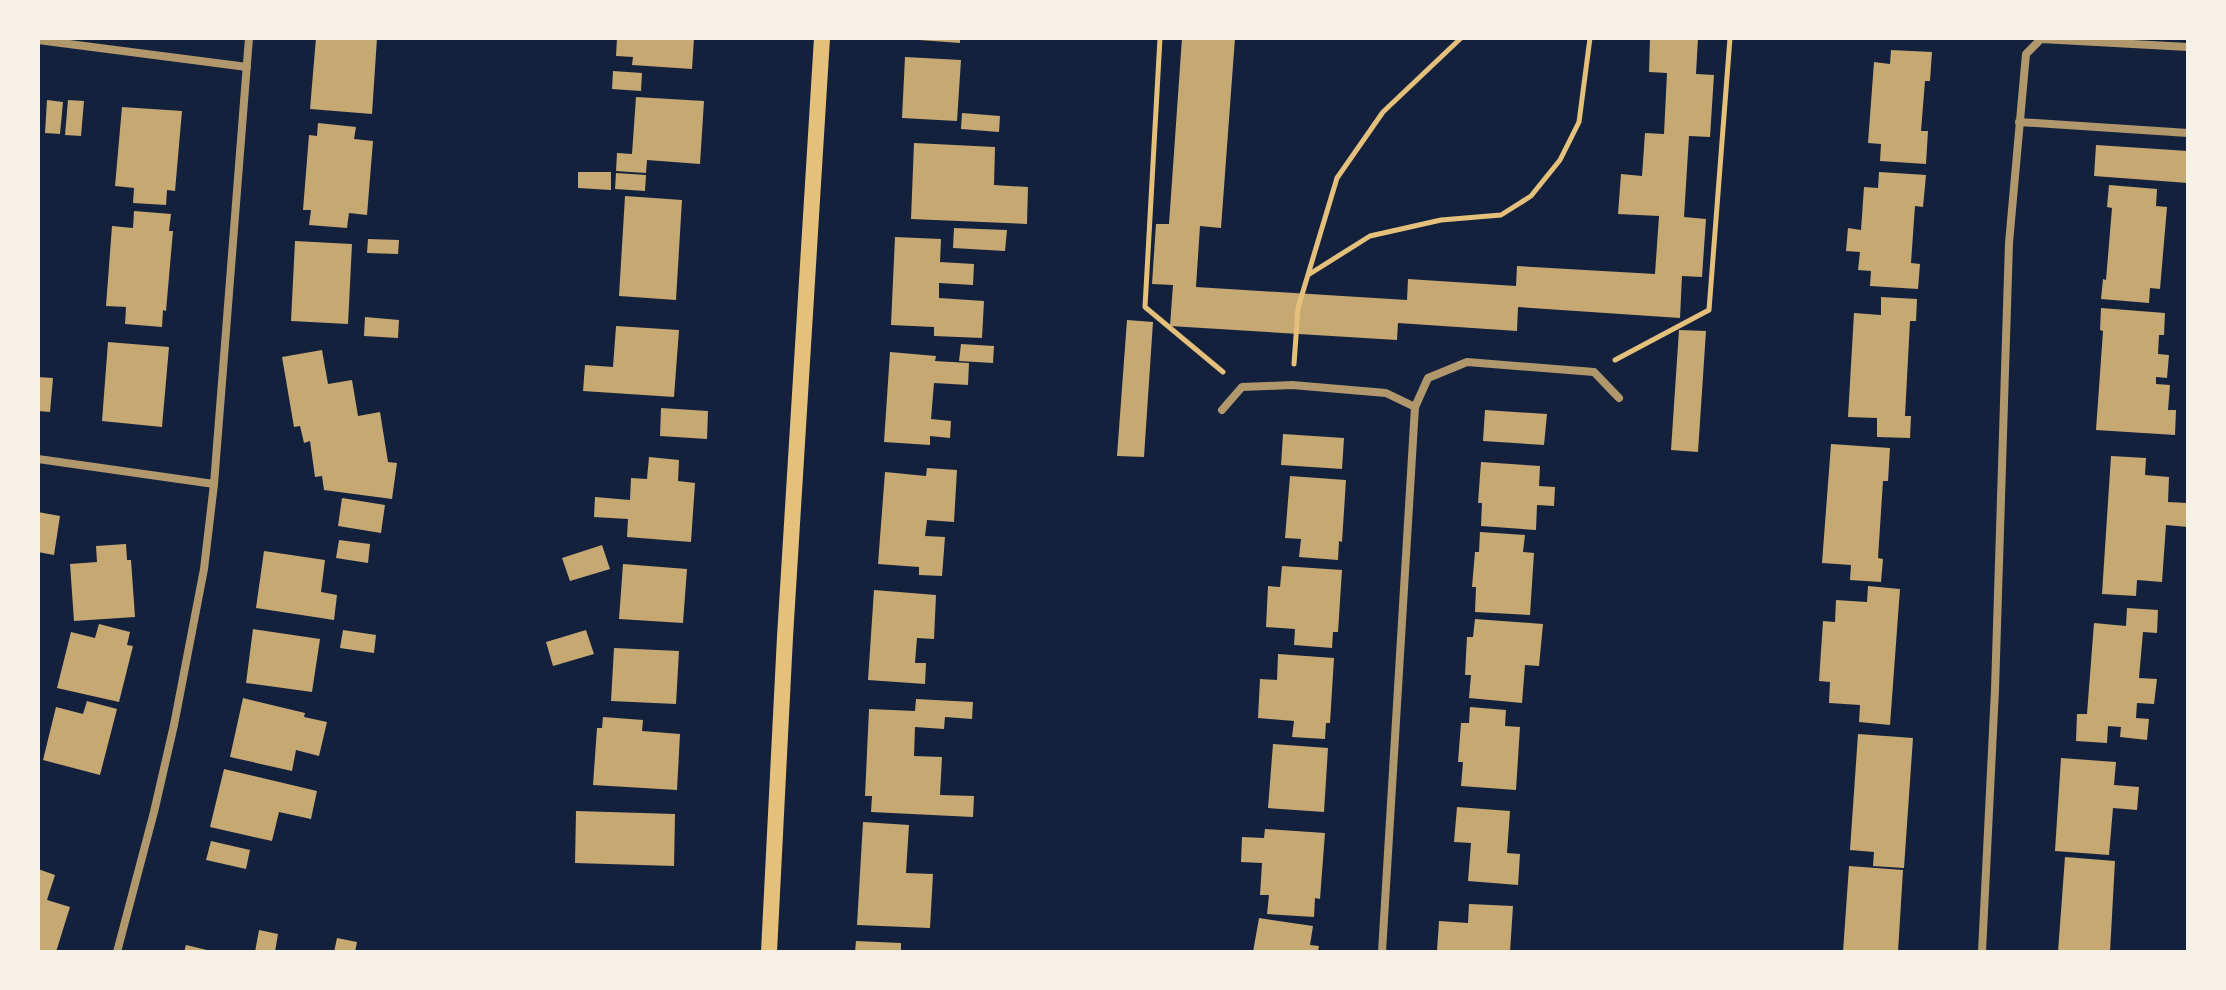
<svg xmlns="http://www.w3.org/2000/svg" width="2226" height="990" font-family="'Noto Serif',serif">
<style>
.building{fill:#c6a872}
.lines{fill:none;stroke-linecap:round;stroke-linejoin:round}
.path{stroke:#e5c07b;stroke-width:5}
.minor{stroke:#b1986c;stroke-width:8}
.secondary{stroke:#e5c07b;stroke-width:16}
</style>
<rect width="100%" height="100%" fill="#14213d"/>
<!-- building -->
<path class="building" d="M 316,38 L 377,38 L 372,114 L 310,109 Z
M 617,38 L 694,38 L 692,69 L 632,65 L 633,57 L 616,56 Z
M 919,38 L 960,38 L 960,43 L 919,40 Z
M 1182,38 L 1235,38 L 1221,228 L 1200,226 L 1196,287 L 1407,300 L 1408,279 L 1516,286 L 1517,266 L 1655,274 L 1659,216 L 1618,214 L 1621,174 L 1642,176 L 1645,133 L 1664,134 L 1667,73 L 1649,72 L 1650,38 L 1698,38 L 1696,74 L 1714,75 L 1710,137 L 1689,136 L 1684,217 L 1706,219 L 1702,277 L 1682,276 L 1680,318 L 1518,307 L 1517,331 L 1398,323 L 1397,340 L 1170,326 L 1173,285 L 1152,284 L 1156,224 L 1169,224 Z
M 1891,50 L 1932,52 L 1930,81 L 1925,81 L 1921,131 L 1928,131 L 1926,164 L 1880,161 L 1881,144 L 1868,143 L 1874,62 L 1890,64 Z
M 905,57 L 961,60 L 957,121 L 902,118 Z
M 613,71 L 642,73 L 641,91 L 612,89 Z
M 636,97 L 704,101 L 700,164 L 647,160 L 646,173 L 616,171 L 617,153 L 632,154 Z
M 47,100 L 63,102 L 60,134 L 45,133 Z
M 68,100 L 84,101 L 81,136 L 65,135 Z
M 122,107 L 182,111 L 175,191 L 167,190 L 166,205 L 133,203 L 134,188 L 115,186 Z
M 962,113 L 1000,116 L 999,132 L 961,129 Z
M 318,123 L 356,127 L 354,139 L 373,141 L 367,215 L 349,213 L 347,228 L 309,225 L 311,210 L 303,210 L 309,135 L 317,136 Z
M 914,143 L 995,147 L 994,185 L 1028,187 L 1027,224 L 911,219 Z
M 2096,145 L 2188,151 L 2188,183 L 2094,176 Z
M 578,172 L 611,172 L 611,190 L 578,188 Z
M 1879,172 L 1926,175 L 1923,207 L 1915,206 L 1911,263 L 1920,264 L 1918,289 L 1870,286 L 1871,271 L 1858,270 L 1860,252 L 1846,251 L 1848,228 L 1861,230 L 1864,187 L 1878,188 Z
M 616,173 L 646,175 L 645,191 L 615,189 Z
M 2109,185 L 2157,189 L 2156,206 L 2167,207 L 2160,289 L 2150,288 L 2149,303 L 2101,299 L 2103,279 L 2106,280 L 2112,208 L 2107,207 Z
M 625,196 L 682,200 L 676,300 L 619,296 Z
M 134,211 L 171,214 L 169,231 L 173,231 L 166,311 L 163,310 L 162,327 L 125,324 L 126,307 L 106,306 L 112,226 L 133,228 Z
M 954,228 L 1007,230 L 1005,251 L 953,248 Z
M 895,237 L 941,239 L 940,262 L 974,264 L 973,285 L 939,283 L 939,298 L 984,301 L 982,338 L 934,336 L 934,327 L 891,325 Z
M 368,239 L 399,240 L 398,254 L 367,253 Z
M 295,241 L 352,244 L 348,324 L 291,321 Z
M 1881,297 L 1917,299 L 1916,321 L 1910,321 L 1905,416 L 1911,416 L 1910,438 L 1877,437 L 1877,418 L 1848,417 L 1854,313 L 1881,315 Z
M 2101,308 L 2165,313 L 2164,335 L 2159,335 L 2158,354 L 2169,355 L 2167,378 L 2156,377 L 2156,384 L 2170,385 L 2168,410 L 2176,410 L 2175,435 L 2096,430 L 2103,331 L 2100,330 Z
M 365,317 L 399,320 L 398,338 L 364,336 Z
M 1127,320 L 1153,322 L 1144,457 L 1117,456 Z
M 616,326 L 679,330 L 674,397 L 583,391 L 585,365 L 613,367 Z
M 1679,330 L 1706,331 L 1698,452 L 1671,450 Z
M 108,342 L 169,347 L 162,427 L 102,421 Z
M 961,344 L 994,346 L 993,363 L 959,361 Z
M 322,350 L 328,384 L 352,380 L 358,416 L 380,412 L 388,462 L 397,463 L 392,499 L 324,490 L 322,476 L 315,477 L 310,441 L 304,443 L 300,426 L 294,427 L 282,357 Z
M 890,352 L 936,356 L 935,361 L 969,363 L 968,385 L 934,383 L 931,419 L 951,421 L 950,438 L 930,436 L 930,445 L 884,442 Z
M 38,377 L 53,378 L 50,412 L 38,411 Z
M 661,408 L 708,411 L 707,439 L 660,436 Z
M 1485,410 L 1547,414 L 1544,445 L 1483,441 Z
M 1283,434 L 1344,438 L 1342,469 L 1281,465 Z
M 1831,444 L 1890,448 L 1888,481 L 1883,481 L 1878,558 L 1883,559 L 1881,582 L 1850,580 L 1851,565 L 1822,563 Z
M 2111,456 L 2146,458 L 2145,475 L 2169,477 L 2168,502 L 2188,503 L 2188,527 L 2166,525 L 2162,582 L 2137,580 L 2136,596 L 2102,594 Z
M 649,457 L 679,460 L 678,481 L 695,483 L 691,542 L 627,537 L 628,519 L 594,517 L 595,497 L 630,500 L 631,478 L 647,479 Z
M 1481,462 L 1540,466 L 1539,486 L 1555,487 L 1554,506 L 1537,505 L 1536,530 L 1481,526 L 1482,503 L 1478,503 Z
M 927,468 L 957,470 L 954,522 L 927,520 L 925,536 L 945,537 L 942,576 L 919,575 L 919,567 L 878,564 L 885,472 L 926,476 Z
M 1290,476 L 1346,480 L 1342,542 L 1339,541 L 1338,560 L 1299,557 L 1301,539 L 1285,538 Z
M 342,498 L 385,505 L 381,533 L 338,526 Z
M 38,512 L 60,516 L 54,555 L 38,552 Z
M 1480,532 L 1525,535 L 1523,552 L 1534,553 L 1530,615 L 1475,612 L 1476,587 L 1472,587 L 1475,552 L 1479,552 Z
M 339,540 L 370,544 L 368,563 L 336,558 Z
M 126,544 L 127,560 L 131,560 L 135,617 L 74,621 L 70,564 L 97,562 L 96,546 Z
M 602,545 L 610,569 L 570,581 L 562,558 Z
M 264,551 L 325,560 L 321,592 L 337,595 L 334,620 L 256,608 Z
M 623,564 L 687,569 L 683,623 L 619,619 Z
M 1282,566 L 1342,570 L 1338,632 L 1333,632 L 1332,648 L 1294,645 L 1295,629 L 1266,627 L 1268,586 L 1280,587 Z
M 1868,586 L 1900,589 L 1890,725 L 1859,722 L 1860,705 L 1829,703 L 1830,682 L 1819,681 L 1823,621 L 1835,622 L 1836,600 L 1867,602 Z
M 874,590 L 936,595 L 934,639 L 917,638 L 915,663 L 926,663 L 925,684 L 868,680 Z
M 2127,608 L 2158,610 L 2157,633 L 2143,632 L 2139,678 L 2157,679 L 2154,704 L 2137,703 L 2136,718 L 2149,719 L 2147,740 L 2120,737 L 2121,727 L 2108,726 L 2107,743 L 2076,741 L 2077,714 L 2087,714 L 2094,623 L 2126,626 Z
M 1475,619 L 1543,624 L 1539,666 L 1525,665 L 1522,703 L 1469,698 L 1471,675 L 1465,675 L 1466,655 L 1467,637 L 1473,637 Z
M 99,624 L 130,632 L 127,645 L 133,646 L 119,702 L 57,688 L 71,632 L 95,638 Z
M 253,629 L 320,639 L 312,692 L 246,683 Z
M 343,630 L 376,635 L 374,653 L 340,648 Z
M 586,630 L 594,654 L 553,666 L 546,642 Z
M 614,648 L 679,651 L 676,704 L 611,701 Z
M 1278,654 L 1334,658 L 1330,723 L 1326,723 L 1325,739 L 1292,737 L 1294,721 L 1258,718 L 1260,679 L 1277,680 Z
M 243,698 L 305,713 L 304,717 L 327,722 L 319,756 L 296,750 L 292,771 L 230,757 Z
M 916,699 L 973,702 L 972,719 L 945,717 L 944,729 L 915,727 L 914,756 L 942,757 L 940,795 L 974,796 L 973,817 L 871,812 L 872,796 L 865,796 L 869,709 L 915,711 Z
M 87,701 L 117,709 L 100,775 L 43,760 L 56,707 L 83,714 Z
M 1470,707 L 1506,710 L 1505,726 L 1520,727 L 1516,790 L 1461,786 L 1463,762 L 1458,762 L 1461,723 L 1469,723 Z
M 603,717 L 643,720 L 642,731 L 680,734 L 677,790 L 593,785 L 597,728 L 602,728 Z
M 1858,734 L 1913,738 L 1904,868 L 1873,866 L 1874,852 L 1850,850 Z
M 1273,744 L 1328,748 L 1324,812 L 1268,808 Z
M 2061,758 L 2116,762 L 2114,785 L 2139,787 L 2137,810 L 2113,808 L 2109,855 L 2055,851 Z
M 224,769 L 317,791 L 311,819 L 279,812 L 272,841 L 210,827 Z
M 1457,807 L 1510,811 L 1507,853 L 1520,854 L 1518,885 L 1468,881 L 1471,843 L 1454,842 Z
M 576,811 L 675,814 L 674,866 L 575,863 Z
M 863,822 L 909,825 L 906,873 L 933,874 L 930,928 L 857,925 Z
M 1265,829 L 1325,833 L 1320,899 L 1315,898 L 1314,917 L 1267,914 L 1269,895 L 1260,895 L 1262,863 L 1241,862 L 1242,837 L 1264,838 Z
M 211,841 L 250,850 L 246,869 L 206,860 Z
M 2065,857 L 2115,861 L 2110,952 L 2058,952 Z
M 1849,866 L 1903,870 L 1898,952 L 1843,952 Z
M 38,869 L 55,875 L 47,900 L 70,907 L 56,952 L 38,952 Z
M 1469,904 L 1513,906 L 1510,952 L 1437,951 L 1439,921 L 1468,923 Z
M 1259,918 L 1313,926 L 1310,945 L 1319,946 L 1318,952 L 1253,952 Z
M 259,930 L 278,934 L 275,952 L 255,952 Z
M 337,938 L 357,942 L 355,952 L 334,952 Z
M 856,941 L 901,943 L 901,952 L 855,952 Z
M 186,945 L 211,951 L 211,952 L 184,952 Z"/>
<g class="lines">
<!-- path -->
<path class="path" d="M 1160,38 L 1145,307 L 1223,372
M 1308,275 L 1370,236 L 1441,220 L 1501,215 L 1531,196 L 1560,160 L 1579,122 L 1590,38
M 1615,360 L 1709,310 L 1730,38
M 1294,364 L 1298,308 L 1337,178 L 1383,112 L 1461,38"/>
<!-- minor -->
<path class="minor" d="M 38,40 L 247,67
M 2019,122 L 2188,133
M 1222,410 L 1242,387 L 1292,385 L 1386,393 L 1415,407
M 38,459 L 214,484
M 117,952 L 154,812 L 174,725 L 204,569 L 214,484 L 249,38
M 1382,952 L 1415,407 L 1428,378 L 1467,362 L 1594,372 L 1619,398
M 1982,952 L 1995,690 L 2009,243 L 2026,54 L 2041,39 L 2188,47"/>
<!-- secondary -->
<path class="secondary" d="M 769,952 L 785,637 L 822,38"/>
</g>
<!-- border -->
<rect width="2226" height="990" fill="none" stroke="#f6f1e7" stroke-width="80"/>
</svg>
